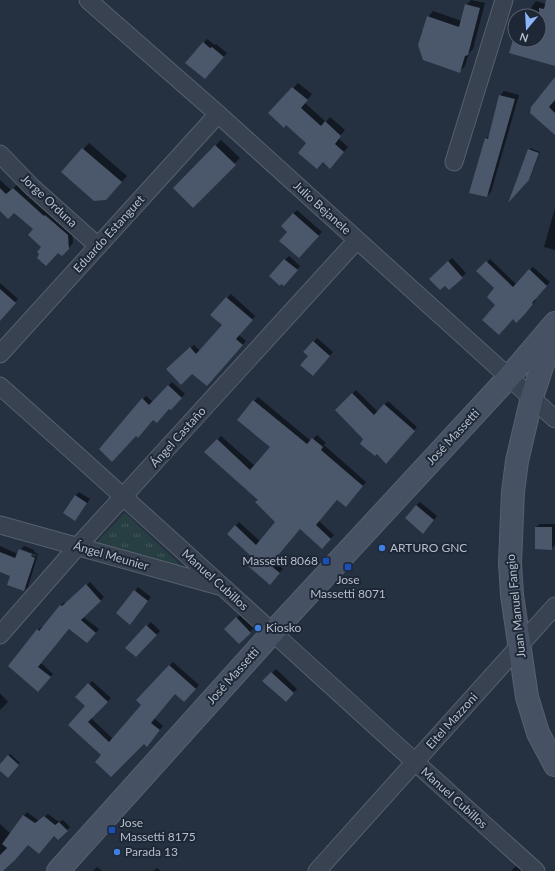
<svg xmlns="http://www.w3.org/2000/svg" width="555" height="871" font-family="Lato,sans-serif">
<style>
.park{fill:url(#park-tufts)}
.shadow{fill:#0007}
.building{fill:#4b576a}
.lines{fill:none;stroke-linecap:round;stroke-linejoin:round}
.minor-casing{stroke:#57606e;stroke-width:19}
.secondary-casing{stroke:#57606e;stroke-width:24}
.minor{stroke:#394250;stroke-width:17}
.secondary{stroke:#475164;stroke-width:22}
.shop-dot{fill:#3f7fe0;stroke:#1e2736;stroke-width:1.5}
.transit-dot{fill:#1a4fb4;stroke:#1e2736;stroke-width:1.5}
.labels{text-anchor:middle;stroke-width:4;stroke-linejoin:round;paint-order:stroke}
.street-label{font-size:12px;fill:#b6becb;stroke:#1e2736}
.poi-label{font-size:12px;fill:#b6becb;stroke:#1e2736;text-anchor:start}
</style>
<defs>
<pattern id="park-tufts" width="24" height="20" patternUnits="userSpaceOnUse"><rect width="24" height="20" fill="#273e42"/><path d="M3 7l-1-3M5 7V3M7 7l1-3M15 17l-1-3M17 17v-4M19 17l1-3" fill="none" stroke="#44585c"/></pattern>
</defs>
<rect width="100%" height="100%" fill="#253041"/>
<!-- park -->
<path class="park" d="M 125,513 L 191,575 L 94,545 Z"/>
<!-- shadow -->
<path class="shadow" d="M 471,0 L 485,3 L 473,49 L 469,53 L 465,66 L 460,71 L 428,17 L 433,11 L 462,21 L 466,5 Z
M 548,0 L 555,0 L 555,65 L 511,52 L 515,37 L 515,40 L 539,40 L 539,16 L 523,16 L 525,13 L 529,15 L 532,6 L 536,1 L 546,4 Z
M 207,39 L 215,45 L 216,44 L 227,53 L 208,75 L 186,63 Z
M 555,79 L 555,134 L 531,113 Z
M 298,83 L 312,94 L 305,103 L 326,122 L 330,117 L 345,130 L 338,138 L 348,147 L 334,163 L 307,143 L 286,124 L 269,113 Z
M 504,91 L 519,95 L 491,192 L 487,196 L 486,139 L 490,135 L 500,96 Z
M 221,140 L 240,158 L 193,206 L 174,188 Z
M 89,143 L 127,176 L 112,193 L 62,172 Z
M 530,148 L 540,152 L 530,178 L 510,199 Z
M 0,180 L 11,190 L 18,184 L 72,230 L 73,243 L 62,255 L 58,252 L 43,247 L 34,229 L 14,212 L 0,210 Z
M 555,208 L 555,250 L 544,247 Z
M 297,210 L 322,232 L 302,253 L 288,231 L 293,214 Z
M 289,256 L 300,266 L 288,281 L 282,282 L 270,276 Z
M 452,258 L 466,273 L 449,289 L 445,284 L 430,279 Z
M 490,259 L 516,284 L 533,267 L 550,282 L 534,299 L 536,300 L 520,318 L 496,304 L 496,288 L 478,271 Z
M 0,283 L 18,299 L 0,319 Z
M 231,294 L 255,316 L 239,335 L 246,341 L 210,382 L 192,373 L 168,369 L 194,345 L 200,351 L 223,325 L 212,314 Z
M 317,338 L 333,352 L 316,371 L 309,356 L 304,352 Z
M 172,382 L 185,394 L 174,405 L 169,408 L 161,418 L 143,399 L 146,396 L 153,402 Z
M 356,390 L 378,412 L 388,401 L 417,427 L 389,459 L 336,410 Z
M 258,397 L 311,441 L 317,435 L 326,443 L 324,445 L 366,482 L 349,502 L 338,499 L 319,521 L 334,535 L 326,544 L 300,528 L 273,560 L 283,569 L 273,580 L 255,559 L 228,534 L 239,522 L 261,542 L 277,522 L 259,500 L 206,452 L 221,436 L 255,466 L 271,447 L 254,401 Z
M 79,492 L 90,499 L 75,520 L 75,496 Z
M 420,502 L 437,516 L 427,529 L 416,506 Z
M 540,524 L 555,524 L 555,545 L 551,549 L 536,527 Z
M 0,546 L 18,554 L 20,549 L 20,551 L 36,557 L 37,555 L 21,549 L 24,546 L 34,550 L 34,552 L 38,554 L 28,587 L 24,590 L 12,576 L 0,571 Z
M 90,582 L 104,597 L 83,617 L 99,629 L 91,639 L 70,628 L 41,663 L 53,674 L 41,688 L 9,666 L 38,630 L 41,627 L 43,628 L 61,605 L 64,602 L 66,604 Z
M 138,587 L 151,597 L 133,620 L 135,591 Z
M 240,615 L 254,628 L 239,643 L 225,629 Z
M 151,622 L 160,631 L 140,652 L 127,648 Z
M 173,662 L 199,685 L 188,697 L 175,693 L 154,718 L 163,726 L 150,742 L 102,755 L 69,725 L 86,706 L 77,697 L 92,681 L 111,698 L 91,718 L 113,739 L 142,705 L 137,700 Z
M 276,669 L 297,689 L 285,701 L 264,681 Z
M 0,693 L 8,702 L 0,710 Z
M 10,754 L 20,763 L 7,776 L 0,770 L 0,766 Z
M 27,812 L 39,821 L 48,814 L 59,822 L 63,820 L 70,827 L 58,839 L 54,835 L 28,844 L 0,864 L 0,824 L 11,834 Z
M 517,865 L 524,871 L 511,871 Z
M 97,867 L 102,871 L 93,871 Z
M 157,868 L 161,871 L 153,871 Z"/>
<!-- building -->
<path class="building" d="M 546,0 L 555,0 L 555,66 L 509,53 L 513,40 L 539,40 L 539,8 L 544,9 Z
M 465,4 L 480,8 L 468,55 L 465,56 L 460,73 L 423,60 L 418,45 L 427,16 L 459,27 Z
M 203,42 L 210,48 L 212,47 L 224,57 L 205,79 L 185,63 Z
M 555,77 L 555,100 L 549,107 L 555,113 L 555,135 L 530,113 L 531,107 Z
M 292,87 L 308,100 L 301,108 L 321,126 L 325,121 L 341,136 L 335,144 L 344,152 L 330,169 L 323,162 L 317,169 L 298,153 L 306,143 L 286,125 L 284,128 L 268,113 Z
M 499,95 L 515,99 L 487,197 L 469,193 L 485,138 L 488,139 Z
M 215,145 L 236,165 L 193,208 L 173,188 Z
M 82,148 L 122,182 L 106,200 L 94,201 L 61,172 Z
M 528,149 L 539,153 L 529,180 L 508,203 Z
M 0,188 L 6,194 L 13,188 L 44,216 L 45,215 L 68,235 L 69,249 L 62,256 L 58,253 L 46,266 L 37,258 L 39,254 L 37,252 L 41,247 L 28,235 L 33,229 L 14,213 L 8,219 L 0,211 Z
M 293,213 L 319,236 L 299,258 L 279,241 L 287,232 L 281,226 Z
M 284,259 L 298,270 L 284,286 L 281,284 L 280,286 L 269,276 Z
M 448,261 L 463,278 L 449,290 L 445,286 L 440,290 L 429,279 Z
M 486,261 L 513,287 L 529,269 L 547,286 L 532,303 L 533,304 L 525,314 L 516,323 L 513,319 L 499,335 L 482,320 L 495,305 L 487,297 L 494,288 L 476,271 Z
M 0,289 L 16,303 L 0,321 Z
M 226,297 L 253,320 L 236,339 L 243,345 L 207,386 L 192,374 L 181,385 L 166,369 L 190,347 L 196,354 L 222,325 L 210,315 Z
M 313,341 L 330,356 L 313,376 L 300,365 L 308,356 L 303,352 Z
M 168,385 L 182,398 L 171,410 L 169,409 L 157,423 L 153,420 L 138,438 L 136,436 L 112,462 L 99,449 L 142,398 L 149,405 Z
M 352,393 L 374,415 L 384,404 L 415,431 L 386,464 L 377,454 L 375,456 L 360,444 L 363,439 L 335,410 Z
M 253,400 L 307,444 L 312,438 L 323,447 L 321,450 L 363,486 L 346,507 L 337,500 L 316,525 L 331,539 L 322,549 L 300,529 L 270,565 L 280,573 L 270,585 L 248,566 L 254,559 L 227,534 L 235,525 L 256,545 L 275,522 L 255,502 L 258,500 L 204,452 L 217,439 L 250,470 L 270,447 L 237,420 Z
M 75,495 L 87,503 L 75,521 L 63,513 Z
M 416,505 L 434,520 L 423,534 L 405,518 Z
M 535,527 L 552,527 L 552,550 L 535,549 Z
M 19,549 L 32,554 L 31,556 L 35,558 L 24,591 L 7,585 L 10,576 L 0,572 L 0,552 L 15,558 Z
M 86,584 L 101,601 L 81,620 L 96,633 L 87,643 L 69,629 L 38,667 L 51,677 L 38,692 L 8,666 L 37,629 L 39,631 L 60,605 L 62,606 Z
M 134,590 L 148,601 L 130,625 L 116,613 Z
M 236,617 L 251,633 L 239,644 L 224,629 Z
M 146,625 L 157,635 L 136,657 L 125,648 Z
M 169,665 L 196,689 L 184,702 L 175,694 L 151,723 L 160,730 L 147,747 L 144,744 L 111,777 L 95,762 L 101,755 L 68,725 L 85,706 L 75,697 L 88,683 L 108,702 L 88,722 L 109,742 L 141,705 L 136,700 Z
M 271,672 L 294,693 L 286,702 L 262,681 Z
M 8,755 L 19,765 L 8,778 L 0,771 L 0,764 Z
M 23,815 L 35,823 L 44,816 L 55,825 L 59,822 L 68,831 L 58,840 L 54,836 L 39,854 L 28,845 L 15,860 L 3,871 L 0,871 L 0,855 L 7,848 L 2,844 Z"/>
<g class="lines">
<!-- minor casing -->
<g class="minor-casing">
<path id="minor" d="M 88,0 L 218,114 L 555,419
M 0,154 L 32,187 L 98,246
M 454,162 L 504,0
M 0,354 L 218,114
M 0,386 C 180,546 356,710 536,871
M 0,525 L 219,586
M 0,635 L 78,546 L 357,240
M 317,871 L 555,606"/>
</g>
<!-- secondary casing -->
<g class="secondary-casing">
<path id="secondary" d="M 554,331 L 532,397 L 517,461 L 513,492 L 510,563 L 512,595 L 527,697 L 538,733 L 555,765
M 58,871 L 273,632 L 509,377 L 555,323"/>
</g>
<!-- minor -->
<use href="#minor" class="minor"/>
<!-- secondary -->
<use href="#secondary" class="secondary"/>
</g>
<!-- markers -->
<g class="shop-dot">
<circle cx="382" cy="548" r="4"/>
<circle cx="258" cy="628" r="4"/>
<circle cx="117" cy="852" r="4"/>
</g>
<g class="transit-dot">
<rect x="322" y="557" width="8" height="8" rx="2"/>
<rect x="344" y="563" width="8" height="8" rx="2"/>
<rect x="108" y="826" width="8" height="8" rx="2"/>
</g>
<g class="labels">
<!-- street labels -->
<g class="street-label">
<text transform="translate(49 201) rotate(43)" y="4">Jorge Orduna</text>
<text transform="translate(322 208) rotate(42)" y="4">Julio Bejanele</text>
<text transform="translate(109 234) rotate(-48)" y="4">Eduardo Estanguet</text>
<text transform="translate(178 437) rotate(-48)" y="4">Ángel Castaño</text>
<text transform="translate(453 437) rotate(-47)" y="4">José Massetti</text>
<text transform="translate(111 556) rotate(16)" y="4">Ángel Meunier</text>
<text transform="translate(215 580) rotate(42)" y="4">Manuel Cubillos</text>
<text transform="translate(516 606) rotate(-96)" y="4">Juan Manuel Fangio</text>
<text transform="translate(233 676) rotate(-48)" y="4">José Massetti</text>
<text transform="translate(452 721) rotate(-48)" y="4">Eitel Mazzoni</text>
<text transform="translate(454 798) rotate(42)" y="4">Manuel Cubillos</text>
</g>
<!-- poi labels -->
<g class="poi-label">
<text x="390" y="552">ARTURO GNC</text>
<text x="318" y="565" text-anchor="end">Massetti 8068</text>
<text x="348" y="584" text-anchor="middle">Jose<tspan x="348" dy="14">Massetti 8071</tspan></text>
<text x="266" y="632">Kiosko</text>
<text x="120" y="827">Jose<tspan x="120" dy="14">Massetti 8175</tspan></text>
<text x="125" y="856">Parada 13</text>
</g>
</g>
<!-- north arrow -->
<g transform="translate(527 28) rotate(198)"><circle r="19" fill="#1e2736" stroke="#5b6372"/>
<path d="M0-3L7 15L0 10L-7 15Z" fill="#8cb4f9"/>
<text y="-6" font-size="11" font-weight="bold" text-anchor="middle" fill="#b6becb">N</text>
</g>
</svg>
